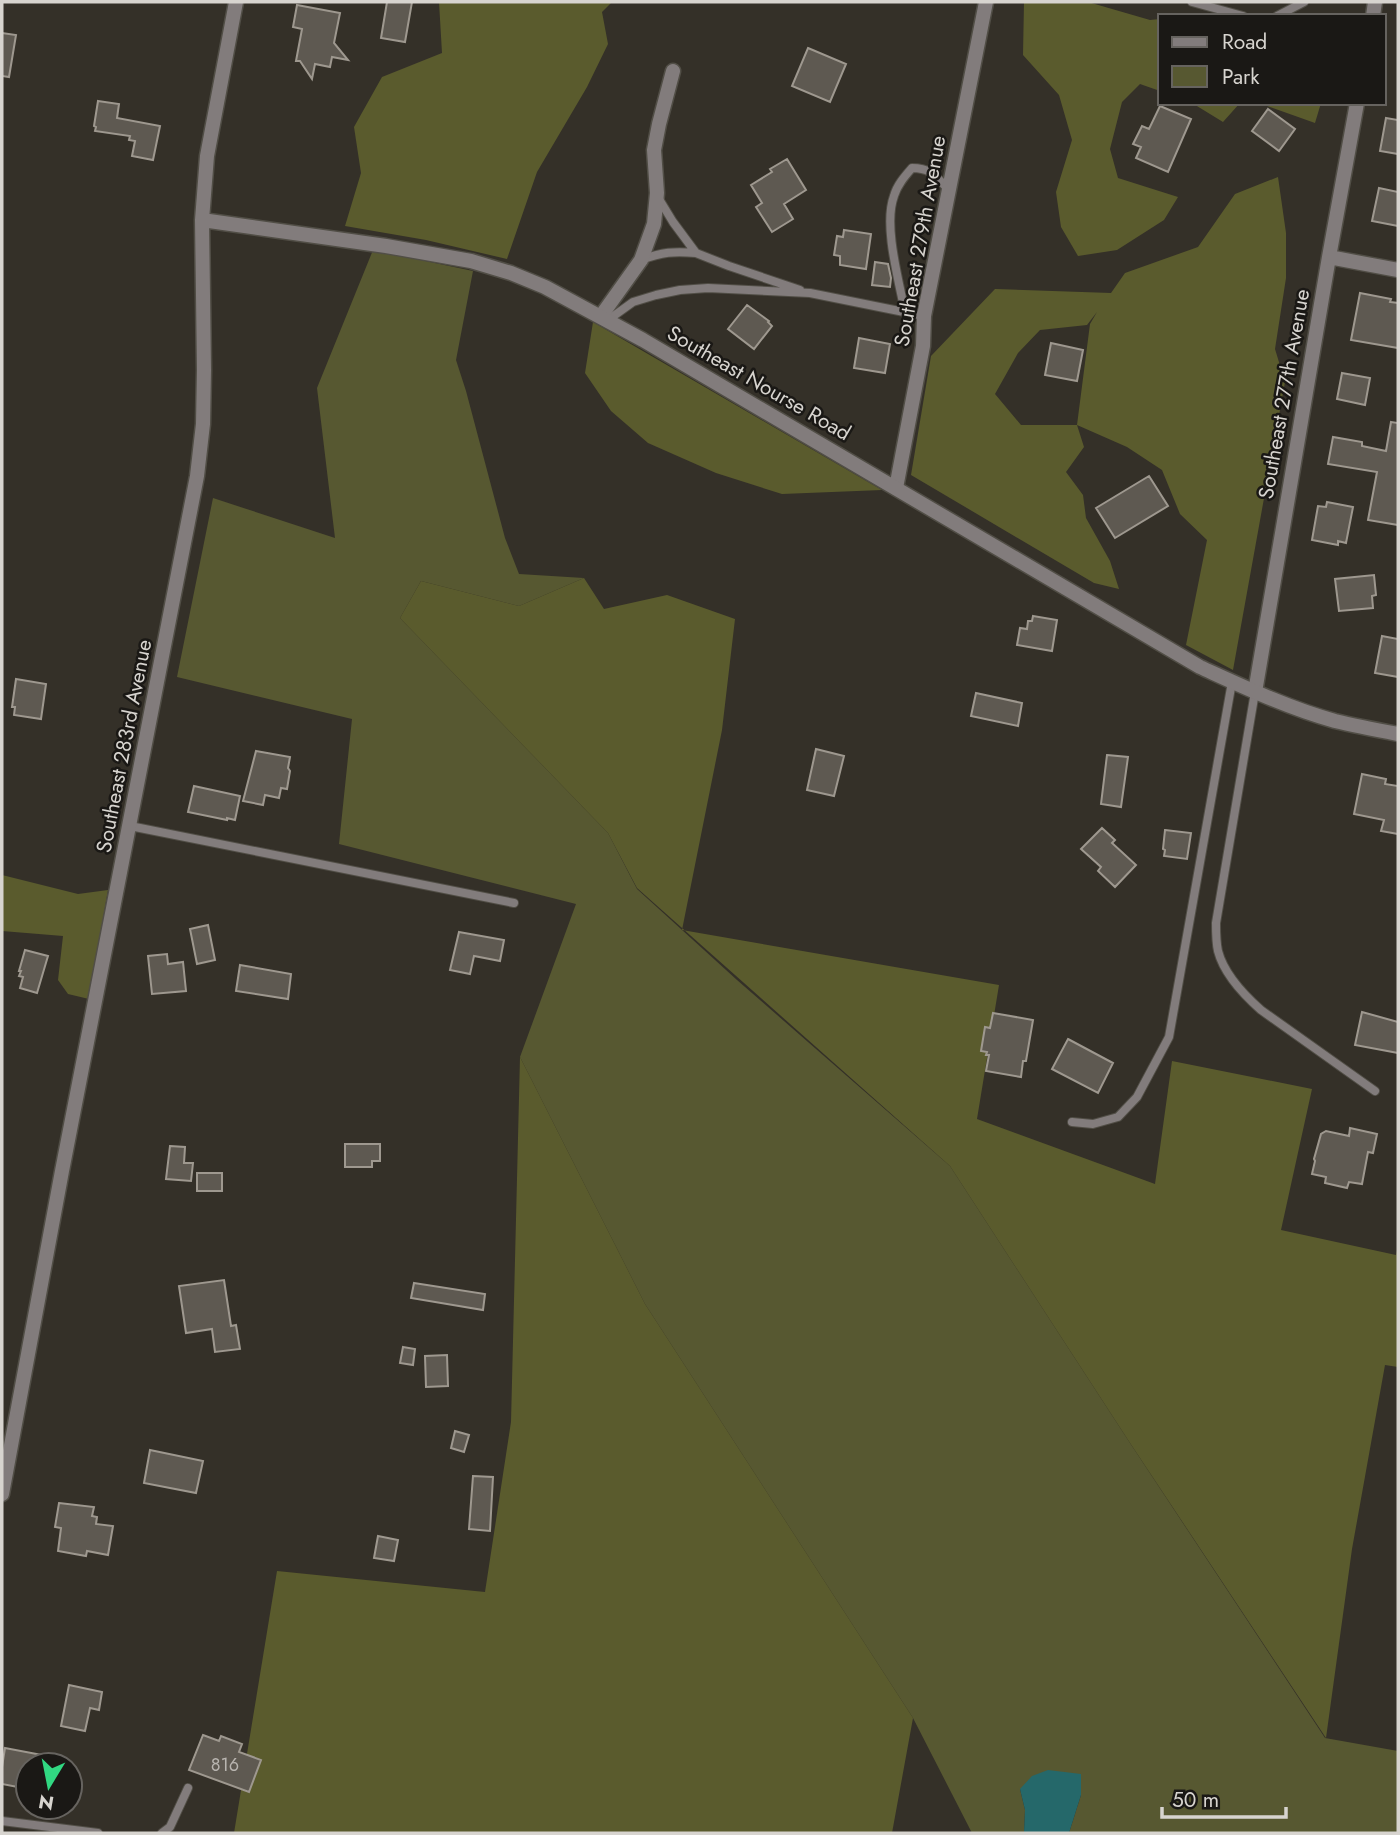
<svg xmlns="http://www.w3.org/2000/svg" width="1400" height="1835" font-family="Jost,sans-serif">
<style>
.green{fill:#575831}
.forest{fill:#5a5b2d;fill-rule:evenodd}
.water{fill:#25686a}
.building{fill:#5e5951;stroke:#9e988f;stroke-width:2}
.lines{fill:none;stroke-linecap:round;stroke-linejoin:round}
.service-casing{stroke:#514e46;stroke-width:10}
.minor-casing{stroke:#514e46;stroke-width:17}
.tertiary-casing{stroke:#514e46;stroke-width:17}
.service{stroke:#827c7c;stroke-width:8}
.minor{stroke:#827c7c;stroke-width:14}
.tertiary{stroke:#827c7c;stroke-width:14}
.labels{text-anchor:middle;stroke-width:5;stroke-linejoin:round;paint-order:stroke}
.number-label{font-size:18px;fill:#b9b5b0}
.street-label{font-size:21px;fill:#d7d4cf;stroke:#1a1815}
</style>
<rect width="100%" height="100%" fill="#343028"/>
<!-- green -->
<path class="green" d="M 373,250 L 473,271 L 456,360 L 466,391 L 505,538 L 519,574 L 584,578 L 519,606 L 421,581 L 400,618 L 608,833 L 637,889 L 737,980 L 950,1166 L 1130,1443 L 1325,1738 L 1398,1751 L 1398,1833 L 1069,1833 L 1081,1795 L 1020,1789 L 1025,1810 L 1024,1832 L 1022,1833 L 972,1833 L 913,1718 L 645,1304 L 520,1057 L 576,904 L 339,844 L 352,719 L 177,677 L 213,498 L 335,538 L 317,388 Z"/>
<!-- forest -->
<path class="forest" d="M 439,2 L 612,2 L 602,12 L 608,44 L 587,87 L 537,172 L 507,259 L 426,240 L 345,226 L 361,173 L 354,127 L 382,77 L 442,53 Z
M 1024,2 L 1088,2 L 1150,20 L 1160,19 L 1160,91 L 1140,84 L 1122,102 L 1110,149 L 1118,178 L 1178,197 L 1164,220 L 1117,250 L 1078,256 L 1061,227 L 1056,192 L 1072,140 L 1059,95 L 1023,55 Z
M 1192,103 L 1240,103 L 1223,122 Z
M 1259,103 L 1321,103 L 1315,123 Z
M 1278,177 L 1286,233 L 1286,278 L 1275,349 L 1285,382 L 1233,670 L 1186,645 L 1207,540 L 1180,514 L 1162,470 L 1127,447 L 1077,425 L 1084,447 L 1066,472 L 1083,495 L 1086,518 L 1110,561 L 1119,589 L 1094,583 L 911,475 L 931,356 L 995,289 L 1111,293 L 1125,273 L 1198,247 L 1235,194 ZM 1097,312 L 1090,324 L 1077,425 L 1021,425 L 995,394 L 1018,353 L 1040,330 L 1087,325 Z
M 593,322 L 882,490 L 782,494 L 716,473 L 648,443 L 611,411 L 585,373 Z
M 584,578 L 604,609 L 667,595 L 735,619 L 722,730 L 682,930 L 999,985 L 977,1119 L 1155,1184 L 1172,1061 L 1312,1089 L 1281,1230 L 1396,1255 L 1398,1245 L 1398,1367 L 1385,1365 L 1352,1549 L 1326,1738 L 1130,1443 L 950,1166 L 637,888 L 608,833 L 400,618 L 421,581 L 519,606 Z
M 2,875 L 78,894 L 108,890 L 89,999 L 68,994 L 58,980 L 63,936 L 2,931 Z
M 520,1057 L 645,1304 L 913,1718 L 892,1833 L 234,1833 L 277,1571 L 485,1592 L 511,1422 Z"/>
<!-- water -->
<path class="water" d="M 1048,1770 L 1081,1774 L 1081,1795 L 1069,1833 L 1022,1833 L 1024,1832 L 1025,1810 L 1020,1789 L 1032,1776 Z"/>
<!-- building -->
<path class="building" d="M 387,2 L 412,2 L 405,42 L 381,38 Z
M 297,5 L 340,13 L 334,43 L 348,60 L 332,57 L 330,67 L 315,64 L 312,79 L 300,61 L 296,61 L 302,29 L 293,27 Z
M 2,33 L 16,35 L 9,77 L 2,76 Z
M 808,48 L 846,64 L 830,102 L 792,86 Z
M 98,101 L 119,104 L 117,118 L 160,126 L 153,160 L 132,156 L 135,141 L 129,140 L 130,136 L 95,131 L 96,127 L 94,126 Z
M 1160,106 L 1191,119 L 1168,172 L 1136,158 L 1141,147 L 1133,144 L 1142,126 L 1149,129 Z
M 1268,109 L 1295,129 L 1279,151 L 1252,131 Z
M 1386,118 L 1398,120 L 1398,154 L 1380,151 Z
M 787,159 L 806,190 L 784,204 L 793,219 L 772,232 L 756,207 L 762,203 L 751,185 L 772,172 L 770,169 Z
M 1379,188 L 1398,192 L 1398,226 L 1372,221 Z
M 844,230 L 871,234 L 866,269 L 840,265 L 840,256 L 834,255 L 837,236 L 843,237 Z
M 875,262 L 888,264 L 891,278 L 890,287 L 872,285 Z
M 1360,293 L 1391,299 L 1390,302 L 1398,303 L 1398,348 L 1351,340 Z
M 747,305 L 769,321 L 768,322 L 772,326 L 754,349 L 728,329 Z
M 859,338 L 890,344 L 885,373 L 854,368 Z
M 1051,343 L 1083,350 L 1077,381 L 1045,375 Z
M 1342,373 L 1370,378 L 1365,405 L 1337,399 Z
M 1391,422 L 1398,423 L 1398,525 L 1368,520 L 1377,472 L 1328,464 L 1333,437 L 1362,442 L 1362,446 L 1386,451 Z
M 1149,476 L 1168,506 L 1115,538 L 1096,508 Z
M 1327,502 L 1353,507 L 1346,543 L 1338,541 L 1338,545 L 1312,540 L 1318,506 L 1326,507 Z
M 1374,575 L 1376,595 L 1372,596 L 1373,608 L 1339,611 L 1335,579 Z
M 1033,616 L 1057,620 L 1052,651 L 1017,645 L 1020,628 L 1027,629 L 1028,621 L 1032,621 Z
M 1382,636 L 1398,639 L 1398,677 L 1375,673 Z
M 16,679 L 46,684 L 41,719 L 14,715 L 15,707 L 12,707 Z
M 976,693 L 1022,703 L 1018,726 L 971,716 Z
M 816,749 L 844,756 L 834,796 L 807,790 Z
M 256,751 L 290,757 L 288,768 L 290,771 L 287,789 L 281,788 L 279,798 L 265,795 L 263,805 L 243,801 Z
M 1107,755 L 1128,757 L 1121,807 L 1101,804 Z
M 1362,774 L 1386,779 L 1385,784 L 1398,786 L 1398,834 L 1381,831 L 1384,820 L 1354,814 Z
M 194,786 L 240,796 L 235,820 L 227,818 L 227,820 L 188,812 Z
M 1102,828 L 1115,840 L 1112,843 L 1136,865 L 1115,887 L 1098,871 L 1101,867 L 1081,849 Z
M 1165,830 L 1191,833 L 1187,859 L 1164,856 L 1165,850 L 1163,849 Z
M 208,925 L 215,960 L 197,964 L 190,929 Z
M 459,932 L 504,940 L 500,961 L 474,956 L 470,974 L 450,970 Z
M 25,950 L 48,956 L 37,993 L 20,988 L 23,977 L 19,976 L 21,971 L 19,971 Z
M 167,954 L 168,964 L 183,962 L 186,991 L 152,994 L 148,956 Z
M 240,965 L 291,974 L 288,999 L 236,991 Z
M 1362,1012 L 1398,1022 L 1398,1053 L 1355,1045 Z
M 993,1013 L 1033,1020 L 1026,1061 L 1023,1061 L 1021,1077 L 986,1071 L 989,1055 L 986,1055 L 987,1052 L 981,1051 L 985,1027 L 990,1028 Z
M 1068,1039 L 1113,1063 L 1098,1093 L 1052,1069 Z
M 1350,1128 L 1377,1134 L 1373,1153 L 1368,1152 L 1362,1184 L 1349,1182 L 1347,1188 L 1325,1183 L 1326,1177 L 1312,1174 L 1315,1161 L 1314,1159 L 1321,1134 L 1326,1131 L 1349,1136 Z
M 345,1144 L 380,1144 L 380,1161 L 372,1161 L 372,1167 L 345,1167 Z
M 170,1146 L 185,1147 L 184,1163 L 193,1163 L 191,1181 L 166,1179 Z
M 197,1173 L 222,1173 L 222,1191 L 197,1191 Z
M 224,1280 L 231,1326 L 236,1325 L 240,1349 L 215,1352 L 212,1329 L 186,1333 L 179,1286 Z
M 414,1283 L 485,1294 L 483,1310 L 411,1298 Z
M 403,1347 L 415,1349 L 413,1365 L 400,1363 Z
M 447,1355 L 448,1386 L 426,1387 L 425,1356 Z
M 455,1431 L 469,1435 L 464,1452 L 451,1448 Z
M 150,1450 L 203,1461 L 196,1493 L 144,1483 Z
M 473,1476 L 493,1477 L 490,1531 L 469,1529 Z
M 59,1503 L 94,1507 L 92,1516 L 97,1517 L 96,1524 L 113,1526 L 108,1555 L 87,1551 L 86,1556 L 58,1551 L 61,1528 L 55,1527 Z
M 378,1536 L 398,1540 L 394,1561 L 374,1558 Z
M 69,1685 L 102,1692 L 99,1710 L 90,1708 L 85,1731 L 61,1726 Z
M 203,1735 L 219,1741 L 221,1736 L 242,1744 L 239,1752 L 261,1760 L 249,1792 L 189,1770 Z
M 5,1748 L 58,1758 L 58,1765 L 28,1765 L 28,1789 L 2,1784 L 2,1767 Z"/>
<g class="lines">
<!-- service casing -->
<g class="service-casing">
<path id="service" d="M 1192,2 L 1243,16
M 1277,16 L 1304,2
M 659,199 L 673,222 L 696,253 L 729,266 L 800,290
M 641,260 C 662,252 674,251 696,253
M 905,312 C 899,281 883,225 894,196 C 897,185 905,176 912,168 C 932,168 936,177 949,190
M 608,320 L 633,302 L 656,295 L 680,290 L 708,288 L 810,293 L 924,316
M 1255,692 L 1216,923 C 1216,932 1216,942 1218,951 C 1224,974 1244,995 1261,1010 L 1375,1091
M 130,826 L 514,903
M 1072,1122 L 1093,1124 L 1118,1117 L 1137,1097 L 1169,1037 L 1232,682
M 2,1821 L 98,1833
M 162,1833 L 170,1827 L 188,1788"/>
</g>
<!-- minor casing -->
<g class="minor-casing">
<path id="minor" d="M 1373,16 L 1375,2
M 1329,257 L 1398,270
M 601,316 L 641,260 L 654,224 L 657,193 L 654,150 L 659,124 L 673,71
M 896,488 L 923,346 L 924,316 L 986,2
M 1255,692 L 1329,257 L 1357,103"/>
</g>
<!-- tertiary casing -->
<g class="tertiary-casing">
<path id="tertiary" d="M 202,220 L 386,246 L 471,261 L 511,273 L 545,287 L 643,340 L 1200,667 C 1244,687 1288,708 1335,721 C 1356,726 1377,730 1398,734
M 2,1494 L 62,1171 L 197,476 L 203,424 L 204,370 L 202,220 L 207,156 L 236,2"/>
</g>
<!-- service -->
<use href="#service" class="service"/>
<!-- minor -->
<use href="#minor" class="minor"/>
<!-- tertiary -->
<use href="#tertiary" class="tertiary"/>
</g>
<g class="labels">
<!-- number labels -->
<g class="number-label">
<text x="225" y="1771">816</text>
</g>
<!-- street labels -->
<g class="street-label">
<text transform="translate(920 241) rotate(-80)" y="7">Southeast 279th Avenue</text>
<text transform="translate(759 383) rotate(30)" y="7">Southeast Nourse Road</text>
<text transform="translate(1284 394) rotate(-80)" y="7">Southeast 277th Avenue</text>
<text transform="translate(124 746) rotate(-79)" y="7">Southeast 283rd Avenue</text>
</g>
</g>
<!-- border -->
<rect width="1400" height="1835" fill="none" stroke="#d7d4cf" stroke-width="7"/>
<!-- legend -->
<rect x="1158" y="14" width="228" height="91" fill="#1a1815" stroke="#66635f" stroke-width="2"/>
<rect x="1172" y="37" width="35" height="10" fill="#827c7c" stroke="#66635f" stroke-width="2"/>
<text x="1222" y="49" font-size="21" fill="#d7d4cf">Road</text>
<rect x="1172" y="66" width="35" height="21" fill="#575831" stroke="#66635f" stroke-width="2"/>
<text x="1222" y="84" font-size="21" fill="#d7d4cf">Park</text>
<!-- north arrow -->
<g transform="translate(49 1786) rotate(190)"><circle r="33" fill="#1a1815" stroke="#66635f" stroke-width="2"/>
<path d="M0-5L12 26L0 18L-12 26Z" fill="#31d882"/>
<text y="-10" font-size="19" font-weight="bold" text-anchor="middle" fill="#d7d4cf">N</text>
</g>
<!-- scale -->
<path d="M1162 1807v10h124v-10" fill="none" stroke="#d7d4cf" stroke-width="3.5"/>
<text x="1172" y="1807" font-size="21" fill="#d7d4cf" stroke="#1a1815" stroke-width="5" paint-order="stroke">50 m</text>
</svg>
